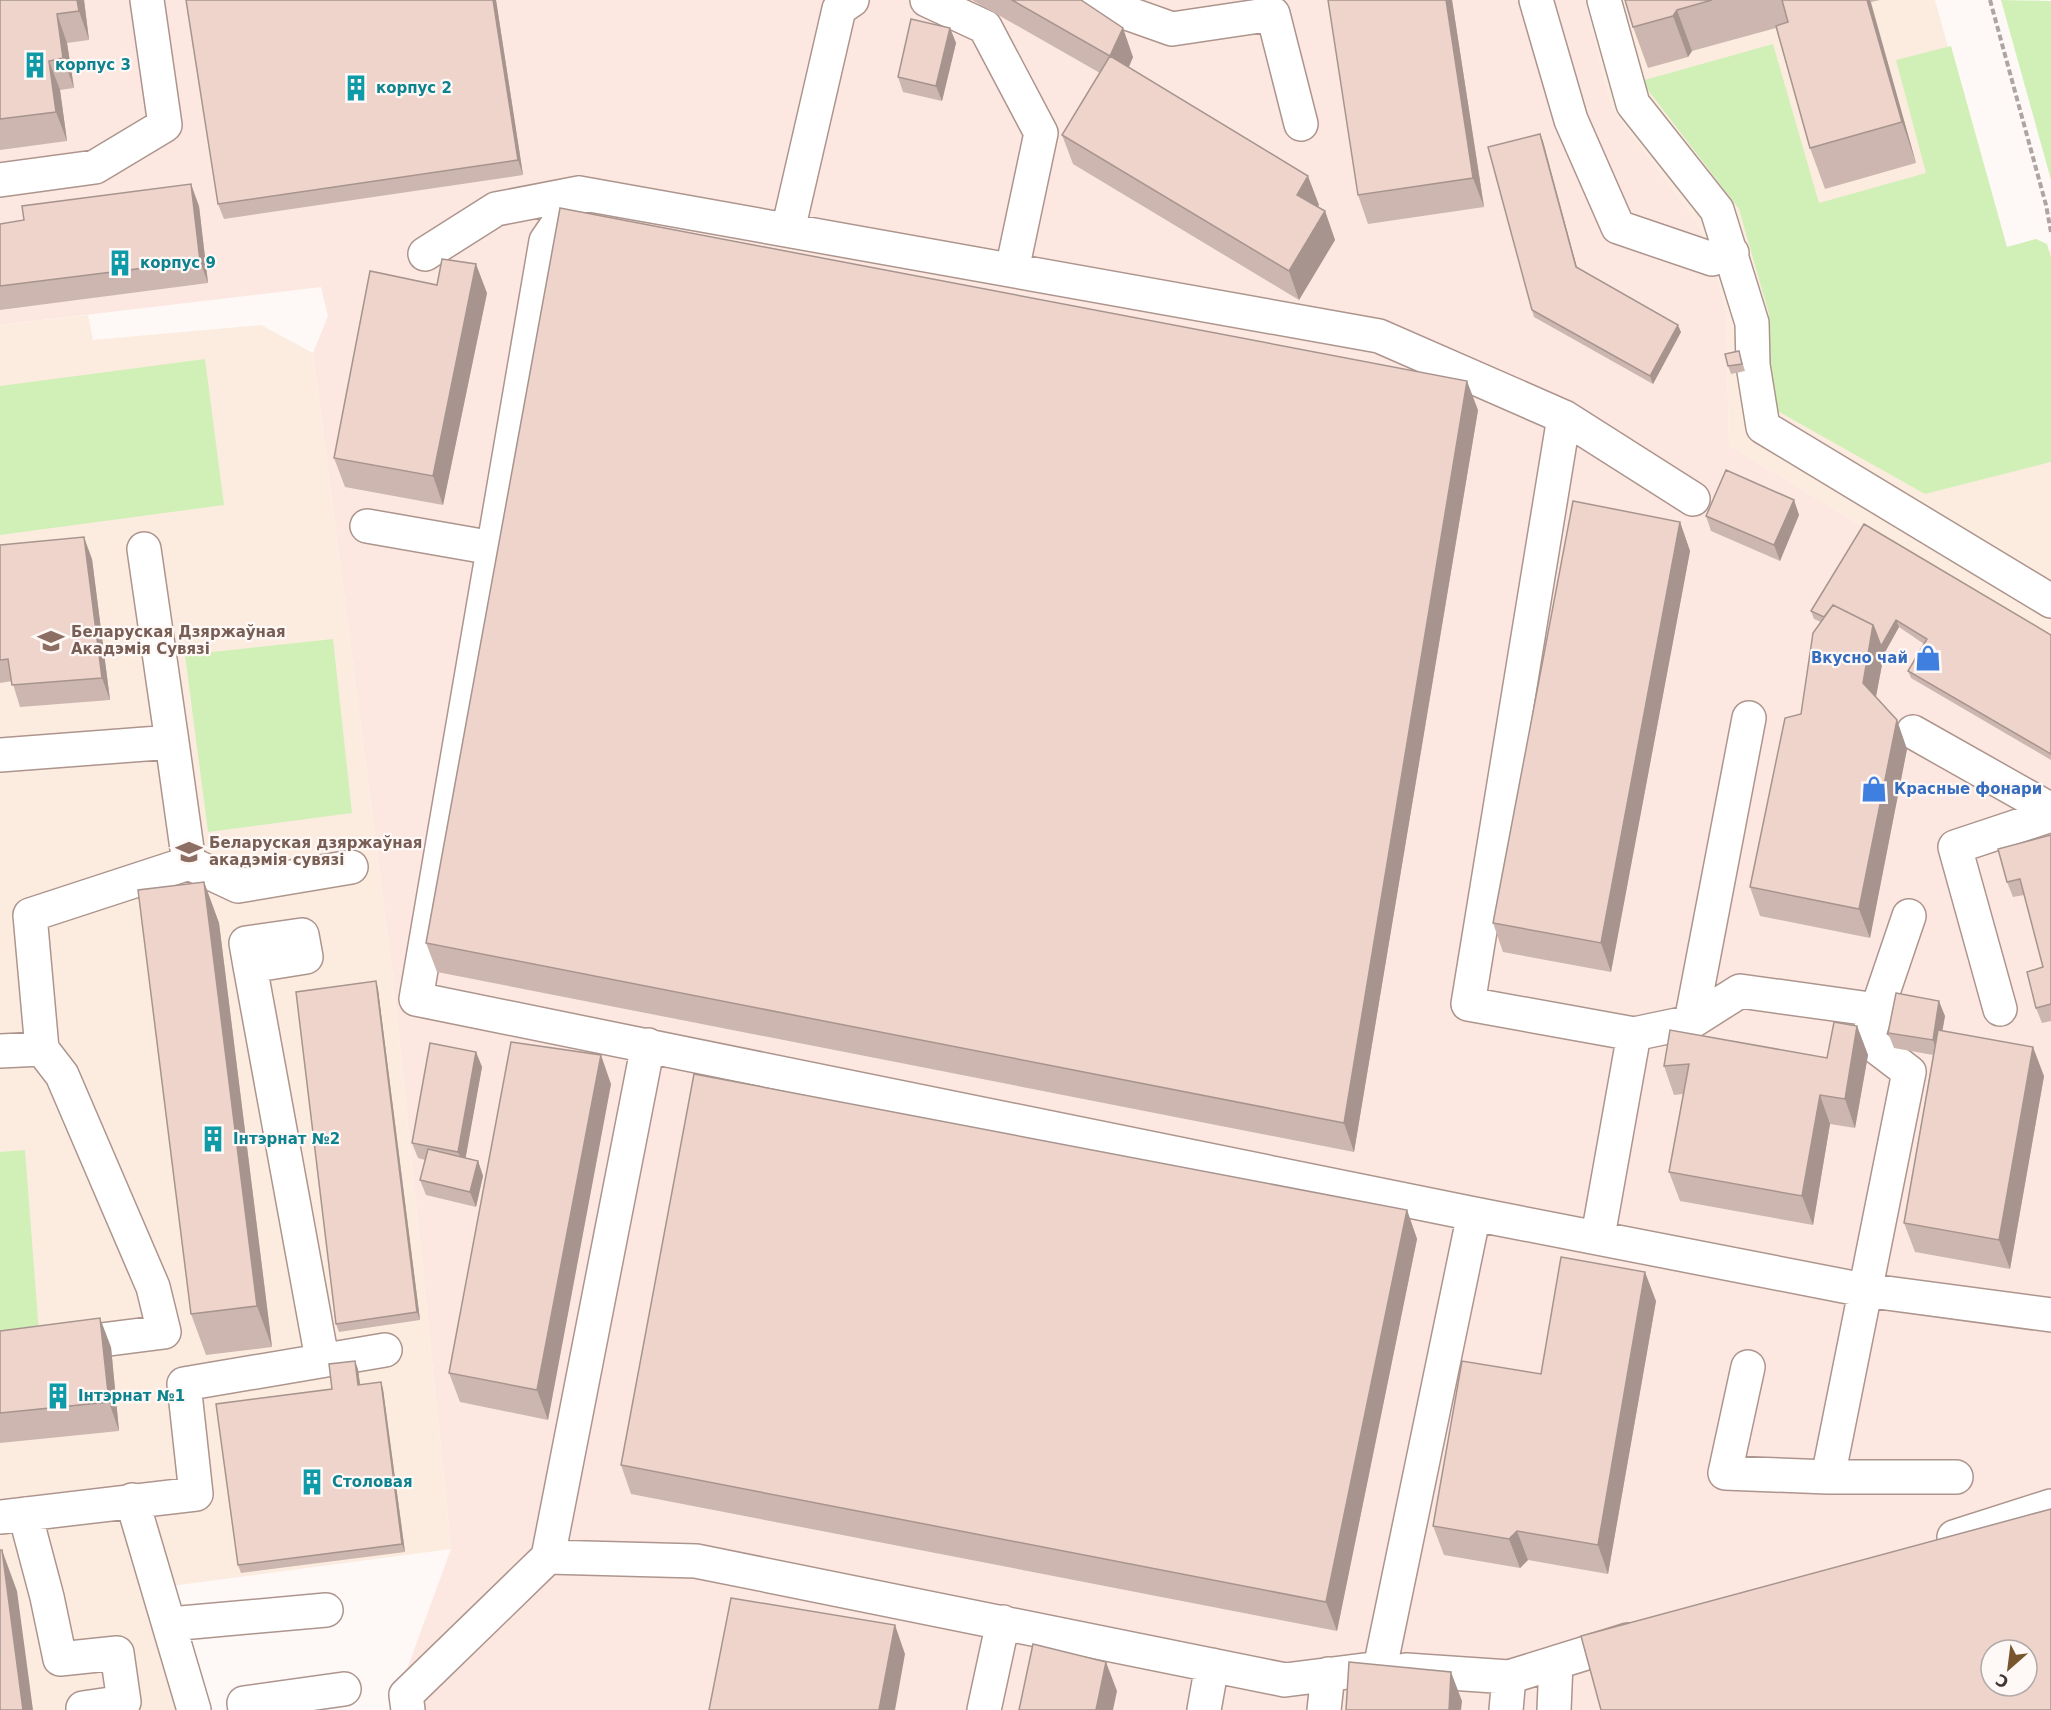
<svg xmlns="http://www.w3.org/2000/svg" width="2051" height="1710" font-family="'DejaVu Sans',sans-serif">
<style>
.built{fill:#fce8e1;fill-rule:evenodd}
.education{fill:#fcece0}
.green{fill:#d1f0b7}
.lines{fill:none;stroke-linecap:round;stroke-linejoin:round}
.minor-casing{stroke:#ad958d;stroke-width:36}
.path{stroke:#ada5a3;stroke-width:4;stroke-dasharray:6 3;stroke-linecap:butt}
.minor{stroke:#fff;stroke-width:33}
.wall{fill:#cdb6af}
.shaded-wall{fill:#a7948e}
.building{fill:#eed4cb;stroke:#a7948e;stroke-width:1.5;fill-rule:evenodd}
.labels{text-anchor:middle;stroke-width:4.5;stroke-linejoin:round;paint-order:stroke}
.culture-label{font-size:15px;font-weight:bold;fill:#0d838f;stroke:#fef8f6;text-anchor:start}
.education-label{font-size:15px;font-weight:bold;fill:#785e54;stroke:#fef8f6;text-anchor:start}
.shop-label{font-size:15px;font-weight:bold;fill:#366cbe;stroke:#fef8f6;text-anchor:end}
</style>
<rect width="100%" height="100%" fill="#fef8f6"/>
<!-- built -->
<path class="built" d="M 0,0 L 1585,0 L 1612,108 L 1698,223 L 1712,259 L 1726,312 L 1729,445 L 2051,641 L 2051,1710 L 392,1710 L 451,1549 L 393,979 L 313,353 L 328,316 L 321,287 L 0,325 ZM 1991,1650 L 2027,1650 L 2027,1686 L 1991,1686 Z"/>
<!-- education -->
<path class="education" d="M 1585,0 L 1935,0 L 2004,250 L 2032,243 L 2051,251 L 2051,641 L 1729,445 L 1726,312 L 1712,259 L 1698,223 L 1612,108 Z
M 88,315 L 93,340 L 261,325 L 313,353 L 393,979 L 451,1549 L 164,1587 L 180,1710 L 0,1710 L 0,325 Z"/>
<!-- green -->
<path class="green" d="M 2001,0 L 2051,1 L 2051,180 Z
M 1773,44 L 1819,203 L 1926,173 L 1896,60 L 1951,46 L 2007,247 L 2036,239 L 2047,244 L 2051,258 L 2051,462 L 1925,494 L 1776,410 L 1766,326 L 1769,314 L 1739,209 L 1641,81 Z
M 205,359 L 224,505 L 0,535 L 0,386 Z
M 333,639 L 352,813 L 208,832 L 185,655 Z
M 25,1150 L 40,1346 L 0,1349 L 0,1152 Z"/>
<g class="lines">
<!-- minor casing -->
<g class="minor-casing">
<path id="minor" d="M 927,0 L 985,27 L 1041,133 L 1012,270
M 1099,0 L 1107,6 L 1172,29 L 1273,14 L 1301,124
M 1536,0 L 1571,120 L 1618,227 L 1712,259 L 1732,253
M 1604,0 L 1633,104 L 1717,210 L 1752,323 L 1753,365 L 1763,427 L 2051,601
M 0,180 L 95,167 L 165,125 L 147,0
M 788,230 L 839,9 L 852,0
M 425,254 L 496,209 L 579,193
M 1564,417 L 1468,1004 L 1634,1034 L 1598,1236
M 1693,499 L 1564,417 L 1379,336 L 579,193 L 546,241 L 416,999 L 1474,1214 L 1864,1290 L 2051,1315
M 367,526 L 493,548
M 1913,732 L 2051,810
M 172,742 L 189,863 L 238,886 L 351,867
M 0,755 L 172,742 L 144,549
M 250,966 L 306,957 L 302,935 L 246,943 L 250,966 L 322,1359
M 2000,1009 L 1955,847 L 2051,815
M 1877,1010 L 1909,916
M 1691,1022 L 1740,991 L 1877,1010 L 1867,1040 L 1909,1072 L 1828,1477 L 1956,1477
M 1634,1034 L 1691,1022 L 1749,718
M 648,1045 L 548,1557 L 696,1561 L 1285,1680 L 1380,1668 L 1474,1214
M 42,1049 L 30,915 L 189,863
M 0,1051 L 42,1049 L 62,1075 L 153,1287 L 164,1332 L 0,1353
M 1748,1367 L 1725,1473 L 1828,1477
M 132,1500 L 194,1710
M 25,1514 L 47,1597 L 60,1659 L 117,1653 L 124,1702 L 83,1708
M 0,1517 L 196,1494 L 184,1384 L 385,1350
M 1954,1537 L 2051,1506
M 170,1624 L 326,1610
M 1406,1670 L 1509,1677
M 245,1710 L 244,1703 L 344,1689
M 408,1710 L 406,1695 L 548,1557
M 984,1710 L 1003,1622
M 1204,1710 L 1212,1665
M 1324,1710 L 1328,1674
M 1506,1710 L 1509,1677 L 1628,1640
M 1554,1710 L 1556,1663"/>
</g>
<!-- path -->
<path class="path" d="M 1990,0 L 2046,205 L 2051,232"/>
<!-- minor -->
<use href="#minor" class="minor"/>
</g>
<!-- wall -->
<path class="wall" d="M 0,0 L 84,0 L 89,40 L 67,43 L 74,88 L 60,90 L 67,141 L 0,150 Z
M 186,0 L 496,0 L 523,175 L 224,219 L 218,204 Z
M 972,0 L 1081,0 L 1133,57 L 1129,67 L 1319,205 L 1318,207 L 1325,211 L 1335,240 L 1299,300 L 1073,164 L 1062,135 L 1100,73 Z
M 1452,0 L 1484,207 L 1368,224 L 1358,195 Z
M 1625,0 L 1880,0 L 1871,2 L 1916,163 L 1825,189 L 1810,148 L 1776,28 L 1692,51 L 1688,57 L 1648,68 L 1633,27 Z
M 950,28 L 956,43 L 942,101 L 903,92 L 898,77 Z
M 1540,134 L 1577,268 L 1681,332 L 1653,384 L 1534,317 L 1532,310 Z
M 199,206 L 208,283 L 0,310 L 0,224 Z
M 437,285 L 487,293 L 443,505 L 345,487 L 334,458 Z
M 1739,351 L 1745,371 L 1731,374 L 1728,366 Z
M 1478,410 L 1354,1152 L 437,972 L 426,943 Z
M 1794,500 L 1799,515 L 1780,561 L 1711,531 L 1706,516 Z
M 1680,522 L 1690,551 L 1611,972 L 1503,952 L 1493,923 Z
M 0,545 L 92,559 L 110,700 L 20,707 L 12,681 L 0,683 Z
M 1811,611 L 2051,635 L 2051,760 L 1911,678 L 1908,671 L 1924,644 L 1899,627 L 1884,654 L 1876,697 L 1907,749 L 1870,938 L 1760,916 L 1750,887 L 1801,714 L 1821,622 L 1814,619 Z
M 2051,835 L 2051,1021 L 2042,1023 L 2036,1008 L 2043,967 L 2024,895 L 2013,897 L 2007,882 Z
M 204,882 L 219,923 L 272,1347 L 206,1355 L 191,1314 Z
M 378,989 L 420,1320 L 339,1332 L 336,1324 Z
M 1945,1016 L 1942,1031 L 2044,1076 L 2010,1269 L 1915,1252 L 1904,1223 L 1933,1055 L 1894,1048 L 1888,1033 Z
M 1857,1026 L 1868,1055 L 1855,1128 L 1830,1124 L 1813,1225 L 1680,1201 L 1669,1172 L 1683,1094 L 1674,1095 L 1664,1066 L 1670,1030 L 1827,1058 Z
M 476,1052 L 482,1067 L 465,1158 L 478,1161 L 483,1176 L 476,1207 L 426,1195 L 420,1180 L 425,1160 L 418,1158 L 412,1143 Z
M 611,1084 L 548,1420 L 460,1402 L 449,1373 Z
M 1407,1210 L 1417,1239 L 1337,1631 L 631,1494 L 621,1465 Z
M 1656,1301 L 1608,1574 L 1528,1560 L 1520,1568 L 1444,1555 L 1433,1526 L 1541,1374 Z
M 0,1331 L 111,1347 L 119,1431 L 0,1443 Z
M 358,1369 L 360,1384 L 383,1389 L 405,1552 L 241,1573 L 238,1565 L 332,1389 Z"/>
<!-- shaded-wall -->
<path class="shaded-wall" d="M 77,0 L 84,0 L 89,40 L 79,11 Z
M 493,0 L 496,0 L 523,175 L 518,160 Z
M 1446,0 L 1452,0 L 1484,207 L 1473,178 Z
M 1867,0 L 1870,0 L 1916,163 L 1902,122 Z
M 1677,10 L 1692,51 L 1688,57 L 1673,16 Z
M 57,14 L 67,43 L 74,88 L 63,58 Z
M 950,28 L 956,43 L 942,101 L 936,86 Z
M 1123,28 L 1133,57 L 1121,85 L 1110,56 Z
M 49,61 L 60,90 L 67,141 L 56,112 Z
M 1540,134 L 1543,141 L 1579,275 L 1576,267 Z
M 1308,176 L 1319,205 L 1308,224 L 1297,195 Z
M 191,184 L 199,206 L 208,283 L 200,261 Z
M 1325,211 L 1335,240 L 1299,300 L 1289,271 Z
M 476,264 L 487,293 L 443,505 L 433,476 Z
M 1678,325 L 1681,332 L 1653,384 L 1650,376 Z
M 1467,381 L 1478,410 L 1354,1152 L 1344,1123 Z
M 1794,500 L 1799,515 L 1780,561 L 1774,545 Z
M 1680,522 L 1690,551 L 1611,972 L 1601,943 Z
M 84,537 L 92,559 L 110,700 L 102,678 Z
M 1896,620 L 1899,627 L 1884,654 L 1873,712 L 1863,683 L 1873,625 Z
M 1897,720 L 1907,749 L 1870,938 L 1859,909 Z
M 204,882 L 219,923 L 272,1347 L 257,1306 Z
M 376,981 L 378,989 L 420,1320 L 417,1312 Z
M 1939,1001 L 1945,1016 L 1938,1056 L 1933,1040 Z
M 1857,1026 L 1868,1055 L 1855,1128 L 1845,1099 Z
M 2033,1047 L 2044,1076 L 2010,1269 L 1999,1240 Z
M 476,1052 L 482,1067 L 464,1167 L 458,1152 Z
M 601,1055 L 611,1084 L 548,1420 L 537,1390 Z
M 1820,1095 L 1830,1124 L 1813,1225 L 1802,1196 Z
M 478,1161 L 483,1176 L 476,1207 L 470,1192 Z
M 1407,1210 L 1417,1239 L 1337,1631 L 1326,1602 Z
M 1645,1272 L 1656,1301 L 1608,1574 L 1598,1545 Z
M 100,1318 L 111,1347 L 119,1431 L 109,1402 Z
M 355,1361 L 358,1369 L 361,1392 L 358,1385 Z
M 381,1382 L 383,1389 L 405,1552 L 402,1544 Z
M 1517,1531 L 1528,1560 L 1520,1568 L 1509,1539 Z
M 2,1550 L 17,1591 L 33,1710 L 23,1710 Z
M 895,1625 L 905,1654 L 895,1710 L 879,1710 Z
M 1106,1662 L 1117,1691 L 1113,1710 L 1096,1710 Z
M 1451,1672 L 1462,1701 L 1461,1710 L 1449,1710 Z"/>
<!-- building -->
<path class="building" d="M 0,0 L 77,0 L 79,11 L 57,14 L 63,58 L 49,61 L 56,112 L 0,119 Z
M 186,0 L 493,0 L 518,160 L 218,204 Z
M 1012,0 L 1081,0 L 1123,28 L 1110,56 L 1308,176 L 1297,195 L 1325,211 L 1289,271 L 1062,135 L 1110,56 Z
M 1328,0 L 1446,0 L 1473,178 L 1358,195 Z
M 1625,0 L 1712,0 L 1677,10 L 1673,16 L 1633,27 Z
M 1782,0 L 1867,0 L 1902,122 L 1810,148 L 1776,26 L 1788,22 Z
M 911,19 L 950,28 L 936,86 L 898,77 Z
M 1540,134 L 1576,267 L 1678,325 L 1650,376 L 1532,310 L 1488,147 Z
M 191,184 L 200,261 L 0,286 L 0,224 L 24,220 L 22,206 Z
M 560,208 L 1467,381 L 1344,1123 L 426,943 Z
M 442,259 L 476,264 L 433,476 L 334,458 L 370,271 L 437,285 Z
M 1739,351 L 1742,364 L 1728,366 L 1725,354 Z
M 1726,470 L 1794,500 L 1774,545 L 1706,516 Z
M 1573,501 L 1680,522 L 1601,943 L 1493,923 Z
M 1864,524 L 2051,635 L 2051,754 L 1908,671 L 1927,639 L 1896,620 L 1881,646 L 1873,625 L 1833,605 L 1824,617 L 1811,611 Z
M 84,537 L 102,678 L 12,685 L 8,659 L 0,660 L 0,545 Z
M 1833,605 L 1873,625 L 1863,683 L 1897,720 L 1859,909 L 1750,887 L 1785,718 L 1801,714 L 1813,633 Z
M 2051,835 L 2051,1004 L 2036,1008 L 2027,972 L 2043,967 L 2020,879 L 2007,882 L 1998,849 Z
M 204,882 L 257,1306 L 191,1314 L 138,890 Z
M 376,981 L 417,1312 L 336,1324 L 296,992 Z
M 1896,993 L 1939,1001 L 1933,1040 L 1888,1033 Z
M 1834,1022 L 1857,1026 L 1845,1099 L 1820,1095 L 1802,1196 L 1669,1172 L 1689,1064 L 1664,1066 L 1670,1030 L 1827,1058 Z
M 1938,1030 L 2033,1047 L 1999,1240 L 1904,1223 Z
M 511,1042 L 601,1055 L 537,1390 L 449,1373 Z
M 430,1043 L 476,1052 L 458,1152 L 412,1143 Z
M 694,1074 L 1407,1210 L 1326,1602 L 621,1465 Z
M 428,1149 L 478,1161 L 470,1192 L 420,1180 Z
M 1561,1257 L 1645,1272 L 1598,1545 L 1517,1531 L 1509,1539 L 1433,1526 L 1462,1361 L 1541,1374 Z
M 100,1318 L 109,1402 L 0,1413 L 0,1331 Z
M 355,1361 L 358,1385 L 381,1382 L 402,1544 L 238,1565 L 216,1404 L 332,1389 L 329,1364 Z
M 2051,1509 L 2051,1710 L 1601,1710 L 1581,1636 ZM 1991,1650 L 2027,1650 L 2027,1686 L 1991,1686 Z
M 0,1550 L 2,1550 L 23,1710 L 0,1710 Z
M 731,1598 L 895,1625 L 879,1710 L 709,1710 Z
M 1033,1644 L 1106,1662 L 1096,1710 L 1019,1710 Z
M 1349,1662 L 1451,1672 L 1449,1710 L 1346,1710 Z"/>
<!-- icons -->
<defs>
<g id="building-bare" transform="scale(2.07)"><path d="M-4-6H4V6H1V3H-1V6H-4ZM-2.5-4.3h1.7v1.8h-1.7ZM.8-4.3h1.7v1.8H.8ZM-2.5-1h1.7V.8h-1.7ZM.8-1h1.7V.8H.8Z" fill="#0f9aa8" stroke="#fef8f6" stroke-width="2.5" paint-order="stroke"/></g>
<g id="university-bare" transform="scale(2.07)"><path d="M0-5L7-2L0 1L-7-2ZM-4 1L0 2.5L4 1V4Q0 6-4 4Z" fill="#8d6e63" stroke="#fef8f6" stroke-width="2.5" paint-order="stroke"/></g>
<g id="shop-bare" transform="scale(2.07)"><path d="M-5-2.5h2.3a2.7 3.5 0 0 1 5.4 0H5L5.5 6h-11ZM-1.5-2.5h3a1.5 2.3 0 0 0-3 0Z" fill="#3f7fe0" stroke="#fef8f6" stroke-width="2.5" paint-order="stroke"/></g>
</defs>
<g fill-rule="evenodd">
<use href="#building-bare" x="35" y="65"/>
<use href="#building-bare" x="356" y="88"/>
<use href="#building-bare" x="120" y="263"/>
<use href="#university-bare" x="51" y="641"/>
<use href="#shop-bare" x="1928" y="658"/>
<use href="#shop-bare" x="1874" y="789"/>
<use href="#university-bare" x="189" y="852"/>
<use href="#building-bare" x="213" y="1139"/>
<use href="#building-bare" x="58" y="1396"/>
<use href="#building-bare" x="312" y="1482"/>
</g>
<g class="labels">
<!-- culture labels -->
<g class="culture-label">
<text x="55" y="70">корпус 3</text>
<text x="376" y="93">корпус 2</text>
<text x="140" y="268">корпус 9</text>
<text x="233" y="1144">Інтэрнат №2</text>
<text x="78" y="1401">Інтэрнат №1</text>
<text x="332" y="1487">Столовая</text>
</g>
<!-- education labels -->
<g class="education-label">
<text x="71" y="637">Беларуская Дзяржаўная<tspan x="71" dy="17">Акадэмія Сувязі</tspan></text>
<text x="209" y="848">Беларуская дзяржаўная<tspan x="209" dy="17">акадэмія сувязі</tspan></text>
</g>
<!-- shop labels -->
<g class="shop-label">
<text x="1908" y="663">Вкусно чай</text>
<text x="1894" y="794" text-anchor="start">Красные фонари</text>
</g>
</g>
<!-- north arrow -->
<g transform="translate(2009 1668) rotate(208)"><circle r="28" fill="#fef8f6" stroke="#b2aaa8" stroke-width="1.5"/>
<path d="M0-4.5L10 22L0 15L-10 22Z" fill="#78562d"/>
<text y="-9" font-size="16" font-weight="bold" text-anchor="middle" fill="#403633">С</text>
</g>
</svg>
